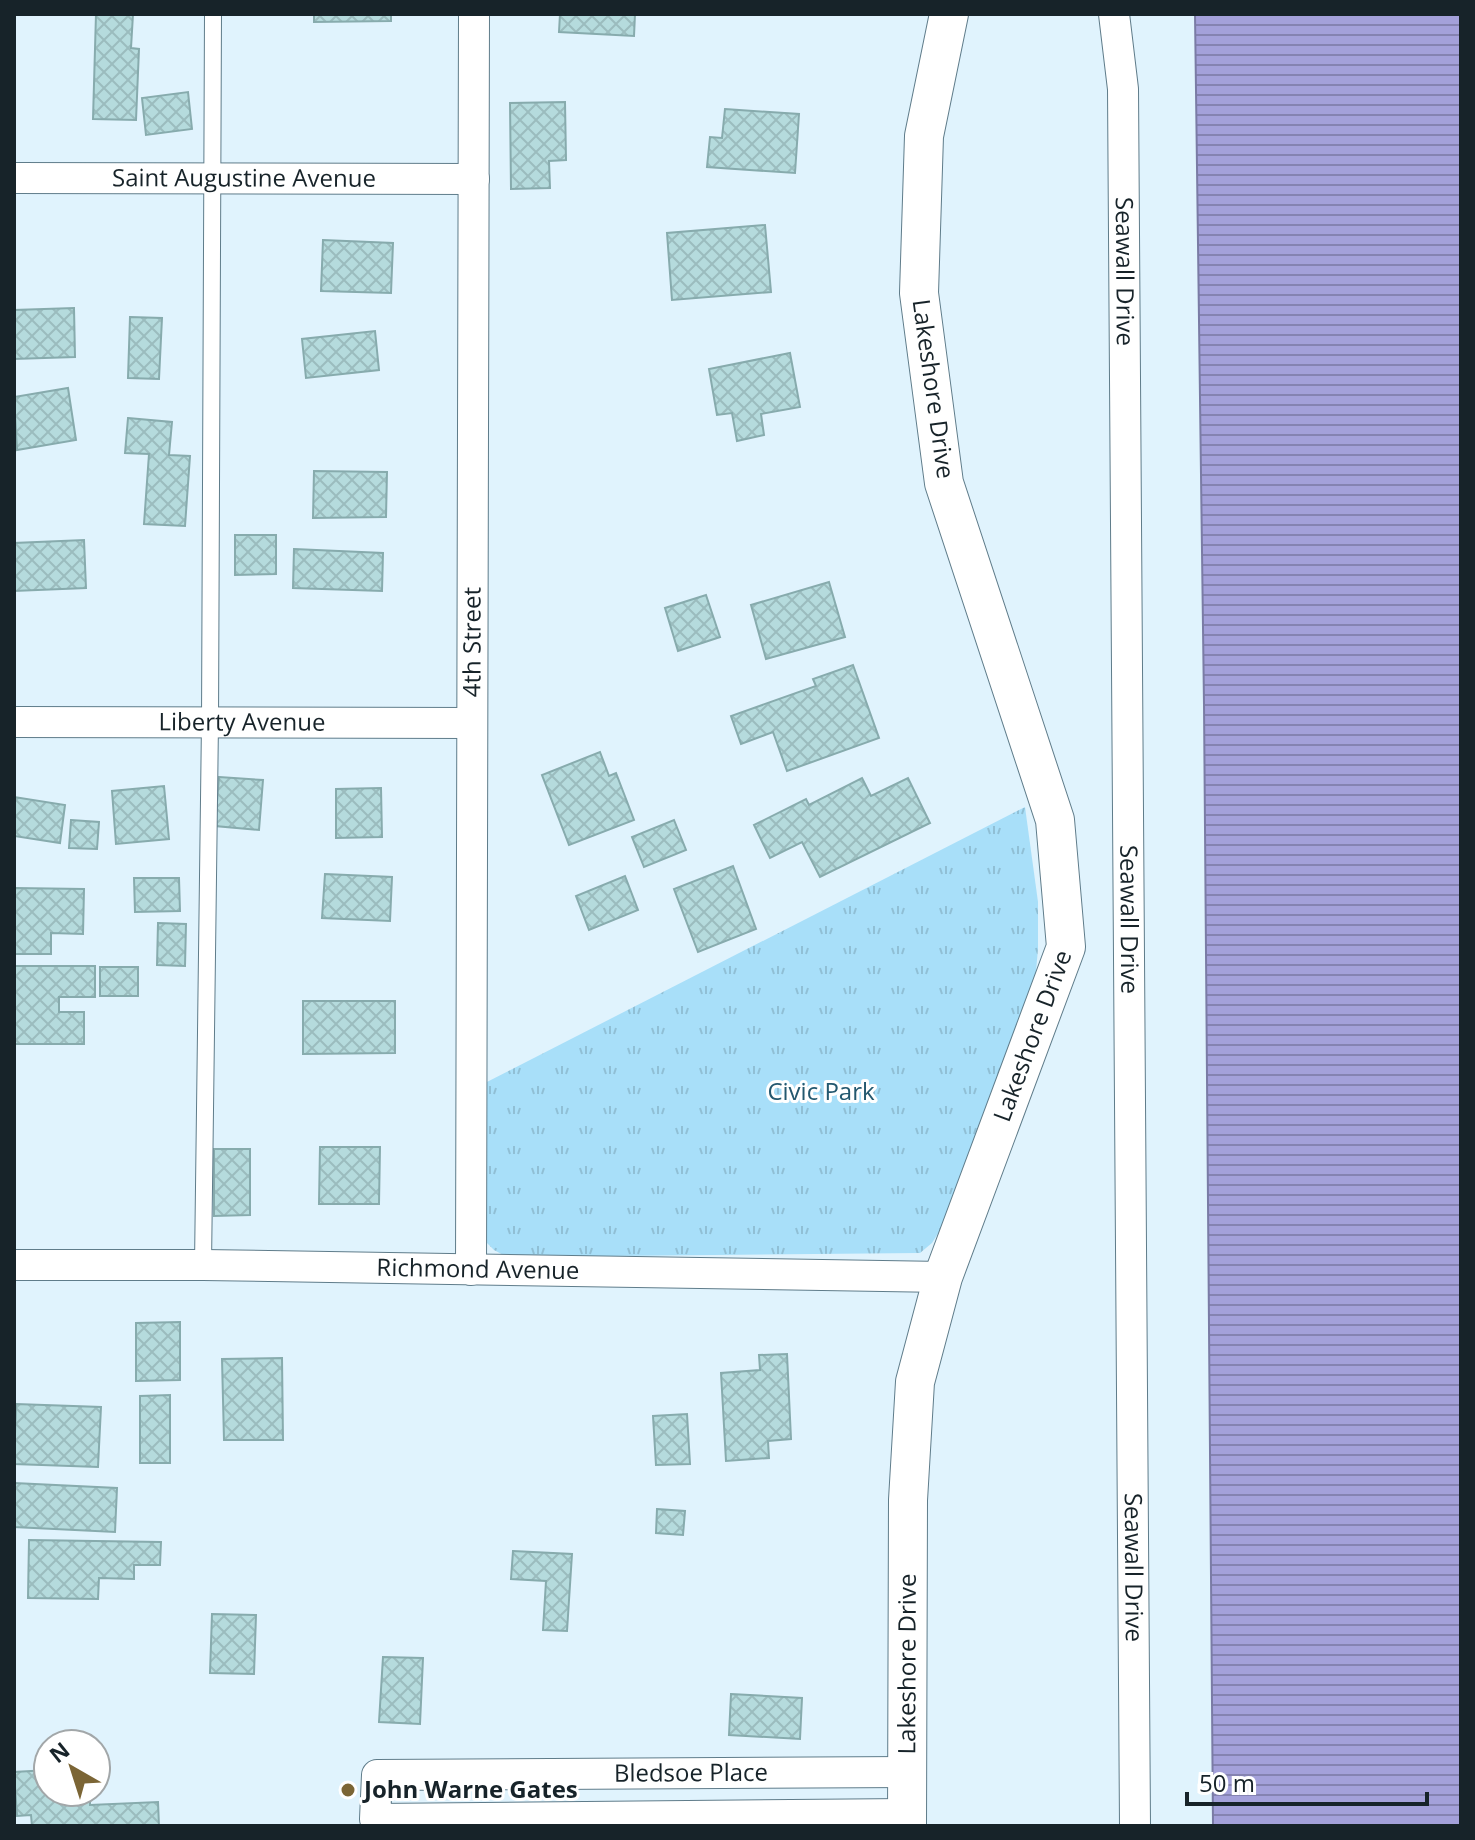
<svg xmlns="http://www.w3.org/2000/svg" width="1475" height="1840" font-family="'Open Sans',sans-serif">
	<defs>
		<pattern id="park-tufts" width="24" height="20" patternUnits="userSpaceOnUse" patternTransform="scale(2)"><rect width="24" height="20" fill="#a8dff9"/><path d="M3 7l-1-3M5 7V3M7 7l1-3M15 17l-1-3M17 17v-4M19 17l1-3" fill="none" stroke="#90bfd5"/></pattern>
		<pattern id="water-rules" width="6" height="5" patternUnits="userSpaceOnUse" patternTransform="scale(2)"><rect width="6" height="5" fill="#a4a1da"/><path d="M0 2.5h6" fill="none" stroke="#8583b1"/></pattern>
		<pattern id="building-cross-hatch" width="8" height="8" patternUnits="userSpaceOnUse" patternTransform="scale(2)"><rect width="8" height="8" fill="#b5dbdd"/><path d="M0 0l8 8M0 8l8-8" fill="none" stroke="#9bbcbe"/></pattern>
	</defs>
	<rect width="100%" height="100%" fill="#e0f3fd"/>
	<path fill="url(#park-tufts)" d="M1025 807 1038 902V949L1033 1005 939 1232 932 1243 920 1253 507 1257 494 1250 484 1240 479 1086Z"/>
	<path fill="url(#water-rules)" stroke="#7a7ba5" stroke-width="2" d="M1195 14H1461V1826H1213L1204 704Z"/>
	<g fill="url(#building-cross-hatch)" stroke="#87abad" stroke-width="2">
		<path d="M96 14H133L131 48 139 49 136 120 93 119Z"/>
		<path d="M314 14H391V21L314 22Z"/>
		<path d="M560 14H635L634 36 559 32Z"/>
		<path d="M188 92 192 129 146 135 142 98Z"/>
		<path d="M565 102 566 160 549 161 550 188 511 189 510 103Z"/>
		<path d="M725 109 799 114 795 173 707 167 710 137 722 138Z"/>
		<path d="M765 225 771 292 672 300 667 233Z"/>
		<path d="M323 240 393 243 391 293 321 291Z"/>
		<path d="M74 308 75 357 14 359V310Z"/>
		<path d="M130 317 162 318 159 379 128 378Z"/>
		<path d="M375 331 379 370 306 378 302 339Z"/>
		<path d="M790 353 800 407 761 414 764 435 737 441 732 413 717 415 709 369Z"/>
		<path d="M68 388 76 440 17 450 14 397Z"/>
		<path d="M128 418 172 422 169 455 190 456 185 526 144 524 149 454 125 453Z"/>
		<path d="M314 471 387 472 386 517 313 518Z"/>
		<path d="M235 535H276V574L235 575Z"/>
		<path d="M84 540 86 588 14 591V543Z"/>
		<path d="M294 549 383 553 382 591 293 588Z"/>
		<path d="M829 582 845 637 766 659 751 605Z"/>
		<path d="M706 595 720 637 678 651 665 608Z"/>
		<path d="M853 665 879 738 787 771 773 732 741 744 731 716 816 686 813 679Z"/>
		<path d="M600 752 609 776 616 773 634 820 569 845 542 775Z"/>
		<path d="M219 777 263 780 259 830 215 826Z"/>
		<path d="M862 778 871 796 908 778 930 823 820 877 802 842 770 858 754 825 806 799 809 805Z"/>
		<path d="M164 786 169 839 116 844 112 791Z"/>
		<path d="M381 788 382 837 336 838V789Z"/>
		<path d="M14 797 65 805 60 843 14 836Z"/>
		<path d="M71 820 99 822 97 849 69 848Z"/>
		<path d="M674 820 686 850 644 867 632 837Z"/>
		<path d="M733 866 756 929 698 952 674 889Z"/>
		<path d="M325 874 392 877 390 921 322 918Z"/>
		<path d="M625 876 638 910 589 930 576 896Z"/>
		<path d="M134 878H179L180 911 135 912Z"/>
		<path d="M15 888 84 889 83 934 51 933V954H14Z"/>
		<path d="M158 923 186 924 185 966 157 965Z"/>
		<path d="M14 966H95V997H59V1012H84V1044H14Z"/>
		<rect x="100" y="967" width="38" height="29"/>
		<path d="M303 1001H395V1053L303 1054Z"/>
		<path d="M320 1147H380L379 1204H319Z"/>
		<path d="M214 1149H250V1215L214 1216Z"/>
		<path d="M180 1322V1380L136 1381V1323Z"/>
		<path d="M787 1354 791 1439 768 1441 769 1458 726 1461 721 1373 760 1370 759 1355Z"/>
		<path d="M282 1358 283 1440H224L222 1359Z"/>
		<path d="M170 1395V1463H140V1396Z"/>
		<path d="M16 1404 101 1407 98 1467 14 1464Z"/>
		<path d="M687 1414 690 1464 656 1465 653 1416Z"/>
		<path d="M14 1483 117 1488 115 1532 14 1527Z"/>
		<path d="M657 1509 685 1511 683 1535 656 1533Z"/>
		<path d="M29 1540 161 1542 160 1565H134V1579L99 1578 98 1599 28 1598Z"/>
		<path d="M513 1551 572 1554 567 1631 543 1630 546 1581 511 1579Z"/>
		<path d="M212 1614 256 1615 254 1674 210 1673Z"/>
		<path d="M383 1657 423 1658 420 1724 379 1722Z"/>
		<path d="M731 1694 802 1698 800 1739 729 1735Z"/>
		<path d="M48 1770V1792H90V1805L158 1802 159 1826H32L31 1815 17 1816 14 1772Z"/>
	</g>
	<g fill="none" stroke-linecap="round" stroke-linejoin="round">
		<defs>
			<path id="service" d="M203 1265 210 722 213 14"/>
			<g id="minor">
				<path id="s1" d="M1114 14 1123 89 1135 1826"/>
				<path id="s2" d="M14 178 474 179"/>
				<path id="s3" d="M14 722 472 723"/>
				<path id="s4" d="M14 1265H203L943 1277"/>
				<path id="s5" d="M471 1270 474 14"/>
				<path id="s6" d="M907 1814 375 1819 377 1775 908 1772"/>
			</g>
			<g id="tertiary">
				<path id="s7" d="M907 1826 908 1500 915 1382 943 1277 1066 947 1055 820 944 483 919 293 924 136 949 14"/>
			</g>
		</defs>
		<use href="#service" stroke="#5f7c8a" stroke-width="18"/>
		<use href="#minor" stroke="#5f7c8a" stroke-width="32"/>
		<use href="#tertiary" stroke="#5f7c8a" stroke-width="40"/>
		<use href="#service" stroke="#fff" stroke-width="16"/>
		<use href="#minor" stroke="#fff" stroke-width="30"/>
		<use href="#tertiary" stroke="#fff" stroke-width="38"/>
	</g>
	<circle fill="#7b6535" stroke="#fff" stroke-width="3" cx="348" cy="1790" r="8"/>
	<g text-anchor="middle" stroke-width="6" stroke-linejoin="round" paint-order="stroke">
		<g font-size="24" fill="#172329" stroke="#fff">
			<text dy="8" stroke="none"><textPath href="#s2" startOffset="230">Saint Augustine Avenue</textPath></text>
			<text dy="8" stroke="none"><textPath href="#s1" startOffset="258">Seawall Drive</textPath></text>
			<text transform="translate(933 389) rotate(82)" y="8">Lakeshore Drive</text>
			<text dy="8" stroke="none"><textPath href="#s5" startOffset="628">4th Street</textPath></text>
			<text dy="8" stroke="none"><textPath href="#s3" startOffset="228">Liberty Avenue</textPath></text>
			<text dy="8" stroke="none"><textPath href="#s1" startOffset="906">Seawall Drive</textPath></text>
			<text dy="8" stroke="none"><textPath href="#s7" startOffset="810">Lakeshore Drive</textPath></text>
			<text dy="8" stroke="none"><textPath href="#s4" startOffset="464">Richmond Avenue</textPath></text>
			<text dy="8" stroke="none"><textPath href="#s1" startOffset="1554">Seawall Drive</textPath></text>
			<text dy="8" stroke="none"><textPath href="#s7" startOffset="162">Lakeshore Drive</textPath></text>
			<text dy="8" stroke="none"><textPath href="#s6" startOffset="890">Bledsoe Place</textPath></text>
		</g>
		<g font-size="24" fill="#23586f" stroke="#fff">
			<text x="821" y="1100">Civic Park</text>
		</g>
		<g font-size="24" font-weight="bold" fill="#172329" stroke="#fff" text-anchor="start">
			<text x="364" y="1798">John Warne Gates</text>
		</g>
	</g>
	<rect width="1475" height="1840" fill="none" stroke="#172329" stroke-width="32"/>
	<g transform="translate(72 1768) rotate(321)"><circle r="38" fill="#ffffff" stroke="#a2a7a9" stroke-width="2"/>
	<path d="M0-6L14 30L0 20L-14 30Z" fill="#7b6535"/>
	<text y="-12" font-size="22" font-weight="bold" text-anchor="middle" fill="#172329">N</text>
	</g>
	<path d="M1187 1792v12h240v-12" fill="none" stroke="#172329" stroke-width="4"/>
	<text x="1199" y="1792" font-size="24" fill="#172329" stroke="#ffffff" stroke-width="6" paint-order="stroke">50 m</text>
</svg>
